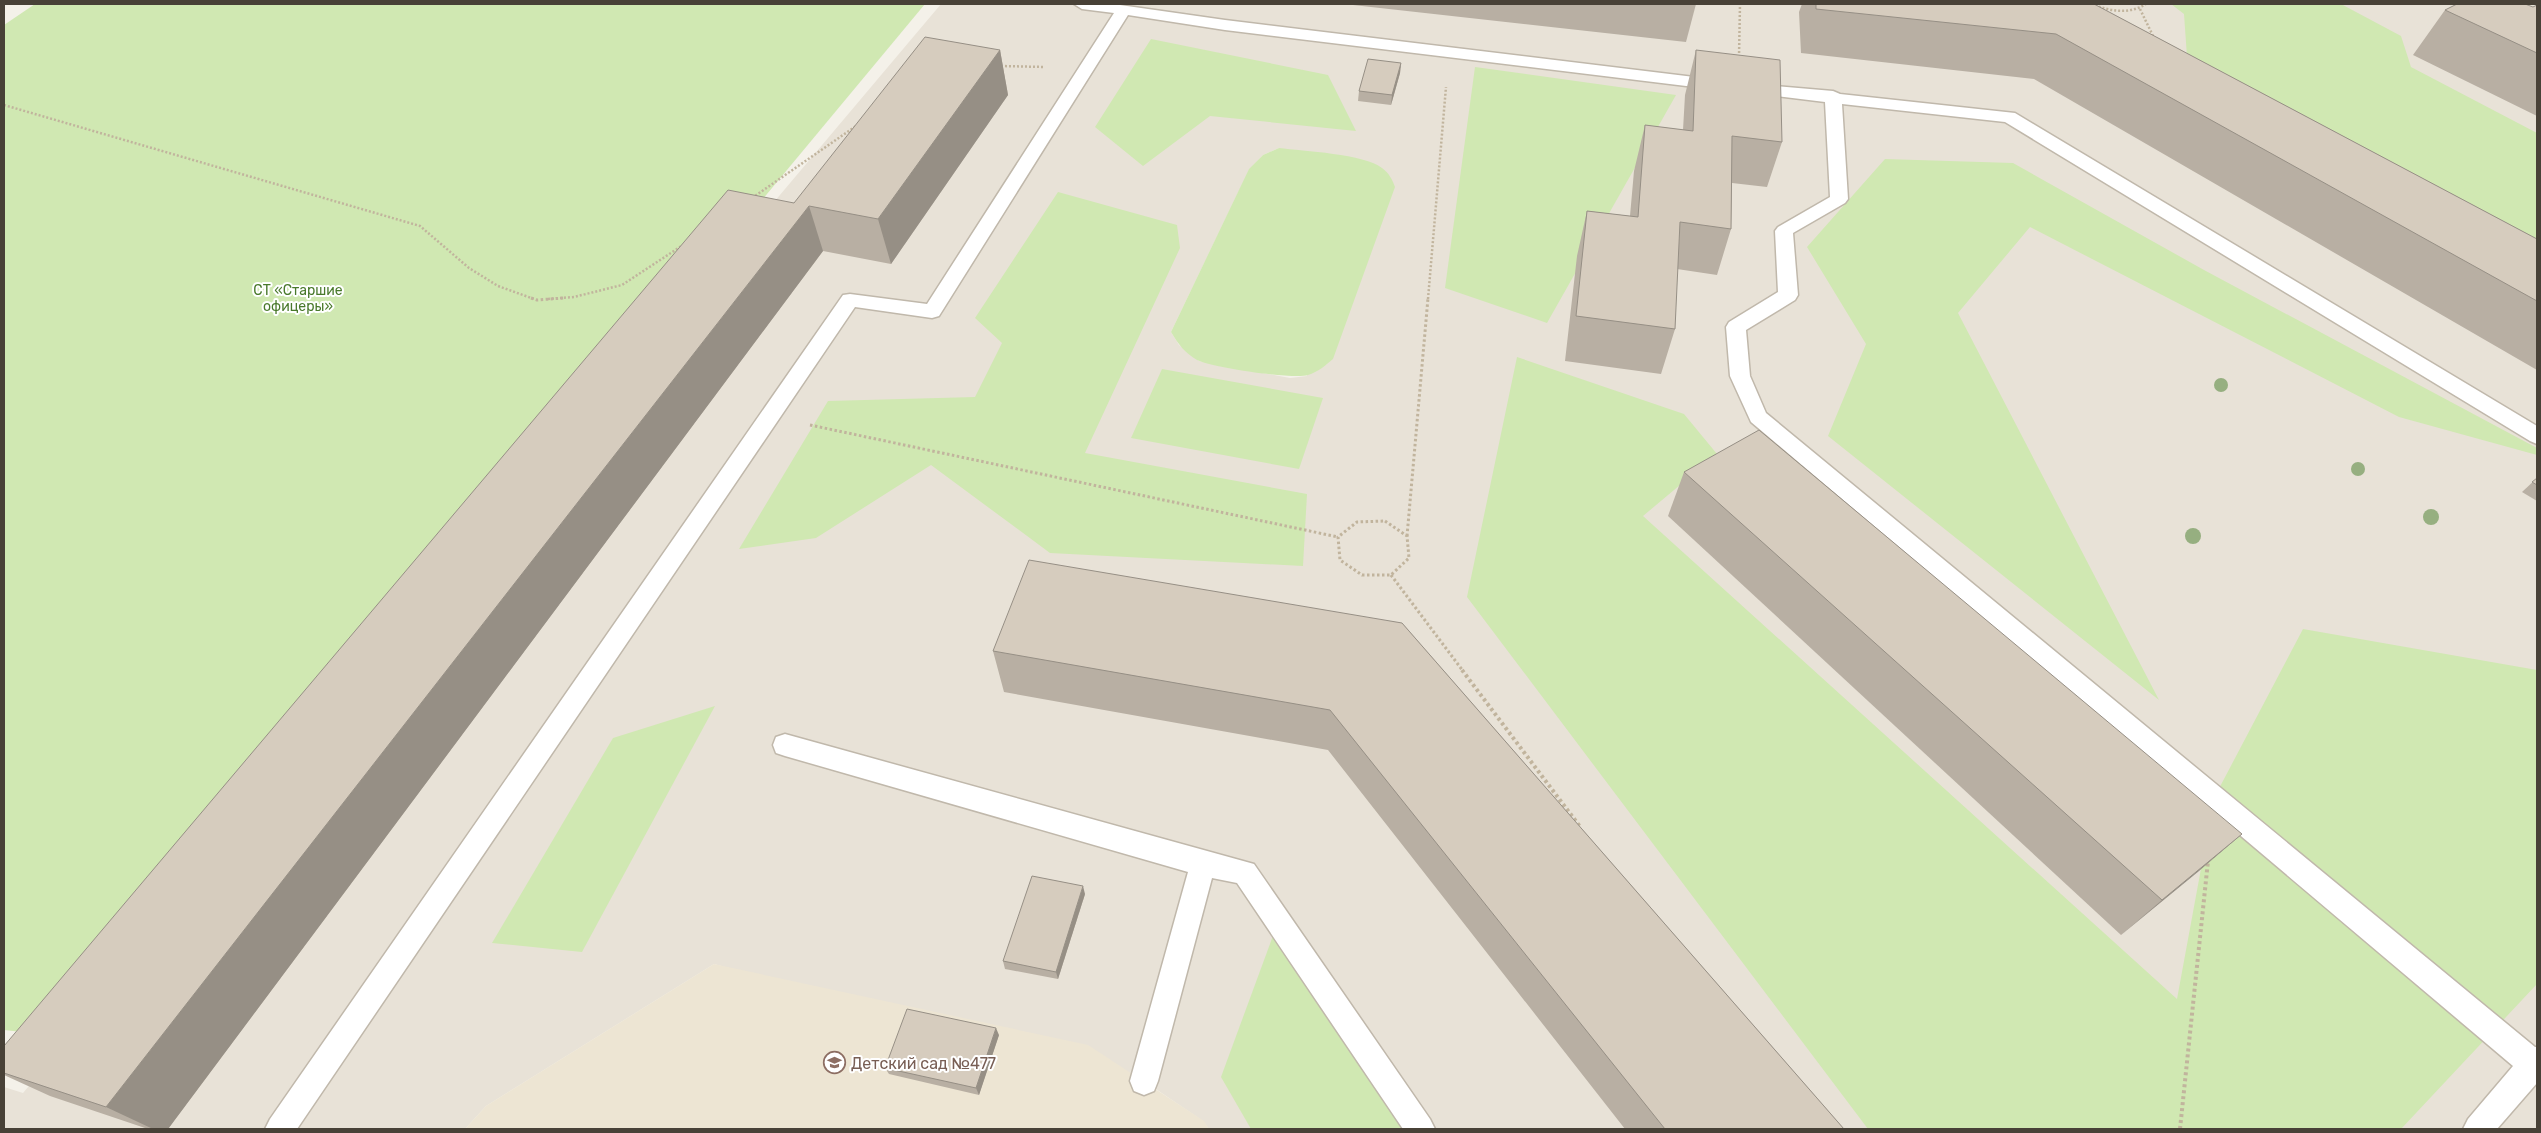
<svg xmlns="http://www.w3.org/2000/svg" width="2541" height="1133" font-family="Rubik,sans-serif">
	<rect width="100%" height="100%" fill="#f4f1e9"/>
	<path fill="#e8e2d7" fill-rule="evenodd" d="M941 4H2537V1129H1209L1203 1121 1144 1081 714 964 486 1106 465 1129H4V1087L23 1093ZM1279 148 1307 376 1290 378 1199 361 1179 345 1171 332 1249 170 1263 155Z"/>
	<path fill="#ede5d3" d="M714 964 1088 1045 1204 1121 1209 1129H465L486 1106Z"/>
	<g fill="#d0e8b2">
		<path d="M35 4H925L66 1037 4 1030V25Z"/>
		<path d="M2171 4H2341L2401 36 2411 67 2537 133V266L2188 71 2184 14Z"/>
		<path d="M1151 39 1328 75 1356 131 1210 116 1143 166 1095 127Z"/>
		<path d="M1475 67 1676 95 1547 323 1445 288Z"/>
		<path d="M1279 148C1303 151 1365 154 1382 168 1389 173 1392 179 1395 187L1333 359C1326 365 1318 372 1308 375 1294 380 1210 367 1197 360 1185 353 1178 344 1171 332L1249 169 1263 155Z"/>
		<path d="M1885 159 2013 163 2204 270 2537 448V455L2399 417 2030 227 1958 313 2159 700 1828 436 1866 344 1807 247Z"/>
		<path d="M1058 192 1177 225 1180 248 1085 453 1307 494 1303 566 1050 553 931 465 816 538 739 549 828 401 975 397 1002 343 975 318Z"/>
		<path d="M1517 357 1684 414 1717 454 1643 516 2177 999 2214 798 2303 629 2537 670V984L2401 1129H1868L1467 597Z"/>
		<path d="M1162 369 1323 398 1299 469 1131 438Z"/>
		<path d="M715 706 582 952 492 943 613 738Z"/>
		<path d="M1274 933 1407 1129H1251L1221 1077Z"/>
	</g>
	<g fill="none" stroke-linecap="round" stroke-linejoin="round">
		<defs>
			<g id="service">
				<path d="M1074 4H1113L1225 20 1719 80 1727 85 1719 90 1225 30 1128 15 939 316 932 318 855 307 297 1129H265L270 1119 843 295 850 294 927 304 1114 13 1082 9Z"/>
				<path d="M1751 84 1833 91 1840 94 2015 113 2537 426V444L2530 441 2005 122 1842 104 1848 199 1845 203 1793 233 1798 295 1795 300 1746 330 1750 376 1766 413 2535 1047H2537V1083L2497 1129H2463L2468 1119 2513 1066 1751 422 1730 376 1726 327 1729 322 1778 292 1775 231 1778 227 1830 197 1825 102 1745 92 1743 89Z"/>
				<path d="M785 734 1254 864 1430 1119 1435 1129H1403L1237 883 1212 878 1158 1081 1154 1091 1144 1095 1134 1091 1130 1081 1188 872 785 756 776 753 773 745 776 737Z"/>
			</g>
		</defs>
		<use href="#service" stroke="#c0b8ab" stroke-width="3"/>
		<g stroke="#c1b49d" stroke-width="2.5" stroke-dasharray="2 2" stroke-linecap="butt">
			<path d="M2091 4C2110 11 2128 15 2146 4"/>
			<path d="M2140 9 2154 38"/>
			<path d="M1739 57 1740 4"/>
			<path d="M1001 66 1045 67"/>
			<path d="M4 105 420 226 469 268 498 286 534 299"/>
			<path d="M752 198 856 126"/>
			<path d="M548 299 574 297 622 285 683 245"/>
			<path d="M1428 299 1446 87"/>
		</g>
		<g stroke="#c1b49d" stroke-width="3" stroke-dasharray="2.5 2.5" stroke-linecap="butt">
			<path d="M531 298 537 300 564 298"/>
			<path d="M810 425 1338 537"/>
			<path d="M1385 521 1407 536 1409 558 1391 575H1362L1340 560 1338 537 1357 522Z"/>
			<path d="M1407 536 1428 298"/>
			<path d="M1391 575 1463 671"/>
		</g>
		<g stroke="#c1b49d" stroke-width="4" stroke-dasharray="3 3" stroke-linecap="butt">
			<path d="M1462 670 1581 828"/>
			<path d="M2180 1129 2208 861"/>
		</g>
		<use href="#service" fill="#fff" fill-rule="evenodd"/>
	</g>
	<g fill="#96af80">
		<circle cx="2221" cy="385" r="7"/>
		<circle cx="2358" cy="469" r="7"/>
		<circle cx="2431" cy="517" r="8"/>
		<circle cx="2193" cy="536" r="8"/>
	</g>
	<g fill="#b8afa3">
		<path d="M1344 4H1696L1686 42Z"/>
		<path d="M1802 4H2094L2537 239V370L2034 79 1801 53 1799 12Z"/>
		<path d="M2537 5V116L2413 55 2445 10 2533 7Z"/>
		<path d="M1000 50 1008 95 891 264 823 251 168 1129H148L50 1096 4 1075V1046L794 203Z"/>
		<path d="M1696 50 1782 142 1767 187 1732 183 1731 229 1717 275 1677 269 1675 329 1661 374 1565 361 1577 256 1587 211 1630 216 1634 171 1645 125 1683 130 1685 95Z"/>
		<path d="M1401 63 1400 73 1391 105 1358 101 1359 91Z"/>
		<path d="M1684 472 2242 834 2121 935 1668 516Z"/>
		<path d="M2537 478V501L2522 492Z"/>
		<path d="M1402 623 1844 1129H1625L1328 750 1004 692 993 651Z"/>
		<path d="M1085 894 1058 979 1005 969 1003 961Z"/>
		<path d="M999 1035 979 1095 889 1074 885 1068Z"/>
	</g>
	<g fill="#968f85">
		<path d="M1000 50 1008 95 891 264 878 219Z"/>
		<path d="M1401 63 1400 73 1391 105 1392 95Z"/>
		<path d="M809 206 823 251 168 1129H153L106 1107Z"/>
		<path d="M2242 834 2199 871 2121 935 2162 900Z"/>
		<path d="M1083 886 1085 894 1058 979 1056 972Z"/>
		<path d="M996 1028 999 1035 979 1095 976 1088Z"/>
	</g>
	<g fill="#d6ccbe" stroke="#968f85">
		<path d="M1816 4H2094L2537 239V301L2056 34 1816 9Z"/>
		<path d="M2457 4H2525L2533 7 2537 5V53L2445 10Z"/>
		<path d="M925 37 1000 50 878 219 809 206 106 1107 4 1073V1046L728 190 794 203Z"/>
		<path d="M1696 50 1780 60 1782 142 1732 136 1731 229 1680 222 1675 329 1576 316 1587 211 1638 217 1645 125 1693 131Z"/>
		<path d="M1368 59 1401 63 1392 95 1359 91Z"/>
		<path d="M1759 430 2242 834 2162 900 1684 472Z"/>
		<path d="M2537 478V485L2532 482Z"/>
		<path d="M1029 560 1402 623 1844 1129H1665L1330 710 993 651Z"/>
		<path d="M1032 876 1083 886 1056 972 1003 961Z"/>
		<path d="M907 1009 996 1028 976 1088 885 1068Z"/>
	</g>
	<defs>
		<symbol id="school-ring" viewBox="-11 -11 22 22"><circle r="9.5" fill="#fff" stroke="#8d6e63" stroke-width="1.5"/><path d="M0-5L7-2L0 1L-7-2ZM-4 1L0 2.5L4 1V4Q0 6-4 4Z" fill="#8d6e63"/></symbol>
	</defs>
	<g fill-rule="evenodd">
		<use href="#school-ring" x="822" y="1050" width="25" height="25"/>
	</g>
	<g text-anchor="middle" stroke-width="4" stroke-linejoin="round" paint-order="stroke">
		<g font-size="14" fill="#49792b" stroke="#fff">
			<text x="298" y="295">СТ «Старшие<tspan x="298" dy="16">офицеры»</tspan></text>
		</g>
		<g font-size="16" fill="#785e54" stroke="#fff" text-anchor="start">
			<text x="851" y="1069">Детский сад №477</text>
		</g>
	</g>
	<rect width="2541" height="1133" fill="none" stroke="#484137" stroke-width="10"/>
</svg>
